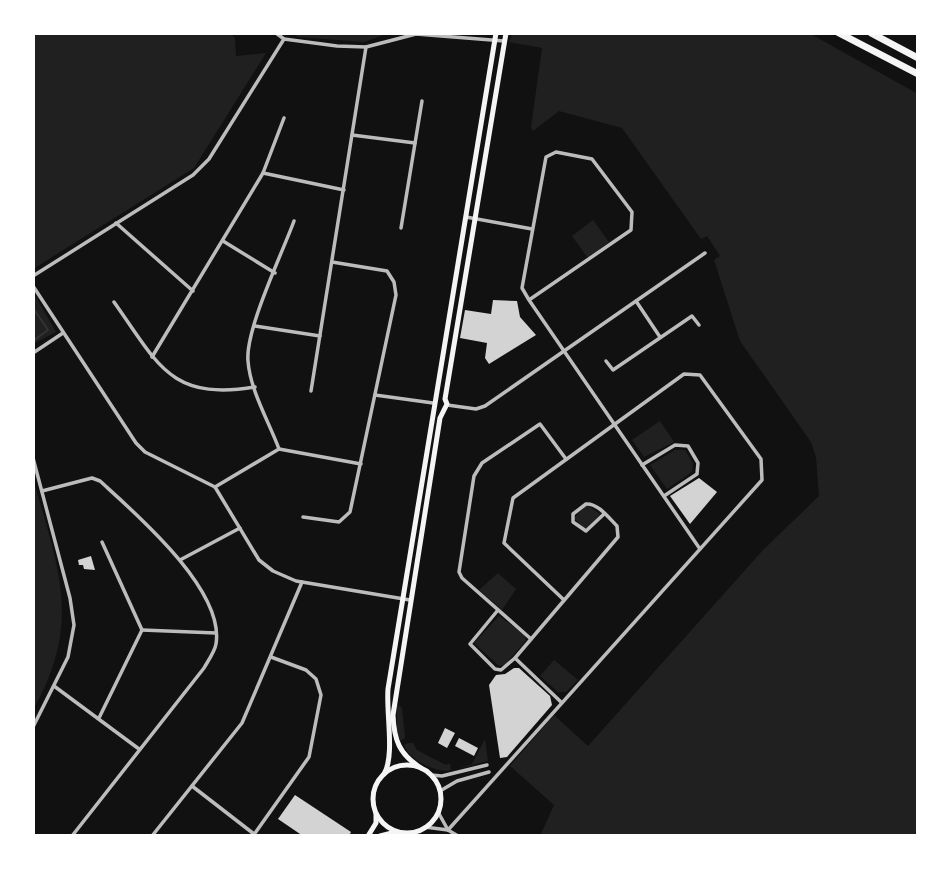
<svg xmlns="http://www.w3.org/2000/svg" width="951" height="869" font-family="'Archivo Narrow',sans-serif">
	<rect width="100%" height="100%" fill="#111"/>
	<g fill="#202020">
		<path d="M33 33H230L235 38 236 56 266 53 194 168 33 269Z"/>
		<path d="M292 33H389L364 42 298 37Z"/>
		<path d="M513 33H809L918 94V836H540L554 805 510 766 554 715 588 746 763 550 819 496 816 457 811 442 740 341 714 260 720 256 707 236 701 239 622 128 559 111 533 131 531 127 542 48 509 42Z"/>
		<path d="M593 220 609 242 588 258 572 236Z"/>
		<path d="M33 292 56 332 33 344Z"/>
		<path d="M660 421 674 442 644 457 632 440Z"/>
		<path d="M675 450H685L693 463 692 472 667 489 650 465Z"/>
		<path d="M33 478C58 569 83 621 33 710Z"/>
		<path d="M587 505 600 514 588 529H584L574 518Z"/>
		<path d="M498 573 516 589 502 610 479 590Z"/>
		<path d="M499 616 524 634 526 640 505 665 499 666 474 643Z"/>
		<path d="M554 660 578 680 566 692H558L540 676Z"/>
		<path d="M397 704 402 708 405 738 400 741 397 730Z"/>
		<path d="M485 739 488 761 457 769 472 764Z"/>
		<path d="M409 743H413L417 750 446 765 450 763 451 770C437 774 408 759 404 745Z"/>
	</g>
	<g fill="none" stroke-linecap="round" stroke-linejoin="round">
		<path stroke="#333" stroke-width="2" d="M33 308 48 330 33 341"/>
	</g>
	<g fill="#d3d3d3">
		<path d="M493 300 517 301 520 317 536 335 489 364 485 358 487 343 460 338 465 310 491 314Z"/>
		<path d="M699 478 717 492 690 524 670 496Z"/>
		<path d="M91 556 95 570 84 569 83 565H79L78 560Z"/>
		<path d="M514 668H519L550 696 552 705 507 757 500 758 489 685 496 675 505 674Z"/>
		<path d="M445 728 455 733 447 748 438 743Z"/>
		<path d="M459 738 478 748 474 756 455 746Z"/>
		<path d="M295 795 351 832 349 836H303L278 819Z"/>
	</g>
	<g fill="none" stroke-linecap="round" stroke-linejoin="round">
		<g stroke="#bcbcbc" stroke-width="3.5">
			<path d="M276 33 284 39 337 46 366 47 416 34 504 41"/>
			<path d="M352 135 415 143"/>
			<path d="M263 173 344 190"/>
			<path d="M466 217 532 229"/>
			<path d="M116 223 193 291"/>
			<path d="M401 228 422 101"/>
			<path d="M223 241 275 273"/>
			<path d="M33 276 193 175 209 159 284 39"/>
			<path d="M33 286 136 443 145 452 215 487 259 560 273 571 296 581 410 600"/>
			<path d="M529 300 631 230 632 212 592 159 556 152 546 157 522 288 529 300 700 549"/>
			<path d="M636 301 660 337"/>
			<path d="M114 302C158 364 170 401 255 387"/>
			<path d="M255 326 320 336"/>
			<path d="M33 353 63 333"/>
			<path d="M152 357 263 173 284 118"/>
			<path d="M606 361 613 370 692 316 699 325"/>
			<path d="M311 391 366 47"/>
			<path d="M375 395 433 403"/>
			<path d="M447 405 476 409 485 406 705 253"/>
			<path d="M279 449C269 422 250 390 248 361 245 330 282 254 294 221"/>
			<path d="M33 458 70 598 74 625 68 657 33 727"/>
			<path d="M642 465 675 445 688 446 698 463 697 474 664 496"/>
			<path d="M215 487 279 449 361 464"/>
			<path d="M42 491 92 478 100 481C136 514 225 590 216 644 215 651 208 661 204 668L72 836"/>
			<path d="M303 517 339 522 350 512 396 295 394 282 387 271 332 262"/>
			<path d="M180 560 240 528"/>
			<path d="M498 610 470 644 495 669 501 670 515 658 618 537 617 526C609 518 598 503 586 504L573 514V522L586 531 604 514"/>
			<path d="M142 630 216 633"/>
			<path d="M531 639 462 578 459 572 474 476 482 463 540 424 566 459"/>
			<path d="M515 658 561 702"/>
			<path d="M54 686 139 749"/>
			<path d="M99 718 142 630 102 542"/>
			<path d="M431 775 442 776 487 765"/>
			<path d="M192 786 254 834"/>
			<path d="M440 791 457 781 489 772"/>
			<path d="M438 812 448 830"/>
			<path d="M425 827 448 830 458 836"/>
			<path d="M448 830 762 480 761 459 700 375 684 374 513 498 504 543 564 600"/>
			<path d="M152 836 242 723 302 582"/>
			<path d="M253 836 309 757 321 695 316 679 306 670 271 657"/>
		</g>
		<g stroke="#f5f5f5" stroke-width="5">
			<circle cx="407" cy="799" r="34"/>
			<path d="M421 768C399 754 394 740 393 715L440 418 447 404 445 399 506 33"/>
			<path d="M384 774C395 756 386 713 388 689L496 33"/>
			<path d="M368 836 376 823V814"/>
			<path d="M380 836 396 832"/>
		</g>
		<g stroke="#f5f5f5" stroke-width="7">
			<path d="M839 33 918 74"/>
			<path d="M871 33 918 58"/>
		</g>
	</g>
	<rect width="951" height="869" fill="none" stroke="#ffffff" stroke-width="70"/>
</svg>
